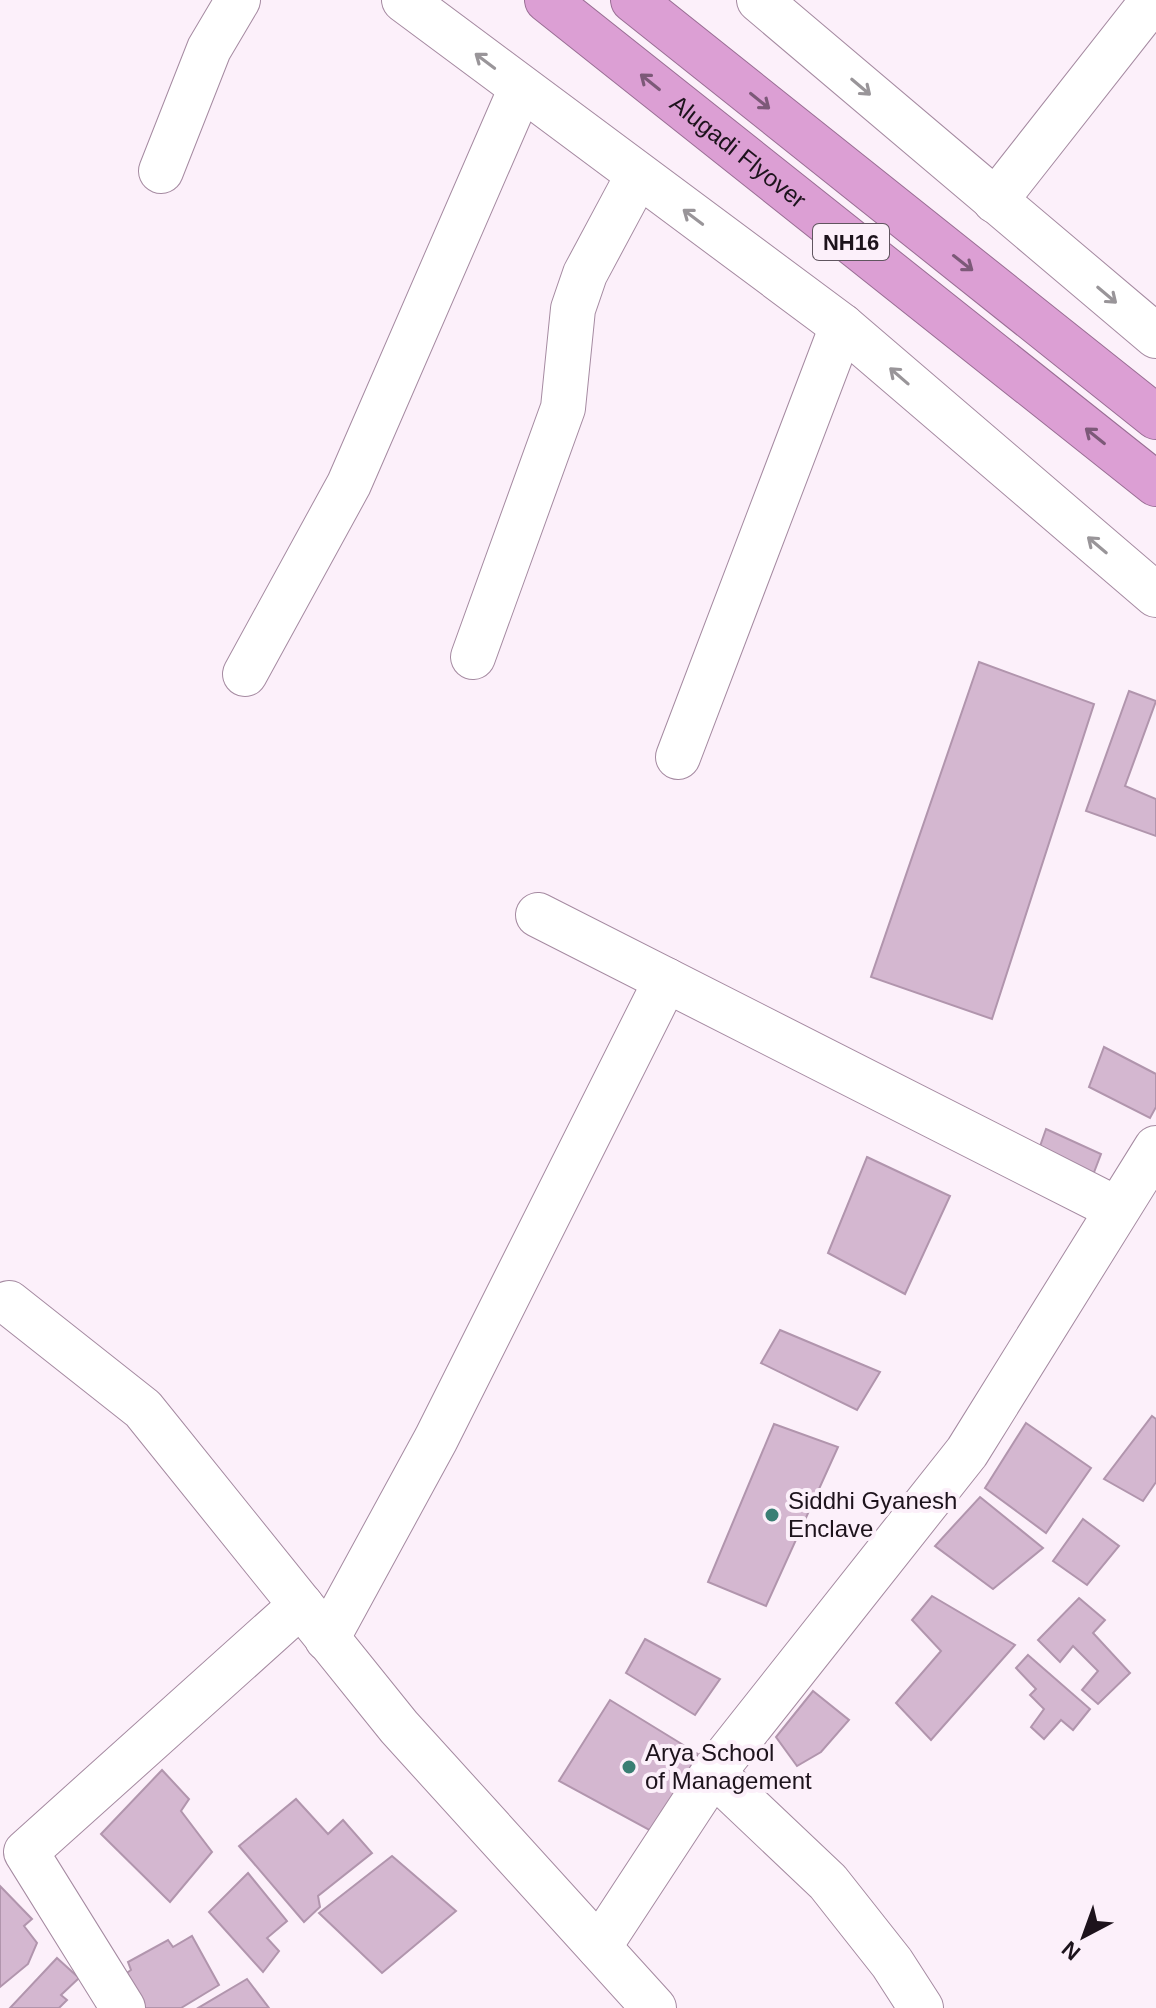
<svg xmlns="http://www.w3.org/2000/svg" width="1156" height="2008" font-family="Helvetica,sans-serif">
	<rect width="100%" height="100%" fill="#fcf0fa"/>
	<g fill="#d4b7d0" stroke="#b195ad" stroke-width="2">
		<path d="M979 662 1094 704 992 1019 871 977Z"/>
		<path d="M1129 691 1156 701 1125 786 1156 799V836L1086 811Z"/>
		<path d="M1104 1047 1156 1074V1107L1150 1118 1089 1087Z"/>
		<path d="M1046 1129 1101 1154 1093 1175 1038 1152Z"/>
		<path d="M867 1157 950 1196 905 1294 828 1253Z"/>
		<path d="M780 1330 880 1372 857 1410 761 1363Z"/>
		<path d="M1152 1416 1156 1419V1482L1143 1501 1104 1479Z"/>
		<path d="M1026 1423 1091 1468 1046 1533 985 1488Z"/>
		<path d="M774 1424 838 1447 766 1606 708 1582Z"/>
		<path d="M980 1497 1043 1548 993 1589 935 1546Z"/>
		<path d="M1083 1519 1119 1546 1087 1585 1053 1561Z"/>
		<path d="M932 1596 1015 1645 931 1740 896 1703 941 1651 912 1620Z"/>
		<path d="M1079 1598 1105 1620 1093 1633 1130 1673 1098 1704 1082 1690 1098 1671 1073 1646 1060 1662 1038 1640Z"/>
		<path d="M645 1639 720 1679 695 1715 626 1673Z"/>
		<path d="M1028 1655 1090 1709 1073 1730 1061 1720 1044 1739 1031 1727 1044 1709 1030 1695 1036 1689 1016 1668Z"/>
		<path d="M813 1691 849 1720 821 1752 797 1766 776 1737Z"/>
		<path d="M610 1700 698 1754 653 1832 559 1781Z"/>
		<path d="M162 1770 189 1799 181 1811 212 1852 170 1902 101 1834Z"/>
		<path d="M296 1799 328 1834 343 1820 372 1853 318 1896 320 1907 304 1922 239 1846Z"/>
		<path d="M392 1856 456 1911 382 1973 319 1913Z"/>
		<path d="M248 1873 287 1921 267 1938 279 1951 263 1972 209 1912Z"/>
		<path d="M0 1886 32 1919 24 1926 37 1943 28 1964 0 1987Z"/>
		<path d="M192 1936 219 1985 181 2008H129L114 1982 131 1970 128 1962 168 1940 173 1947Z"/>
		<path d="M57 1958 79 1978 61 1995 67 2000 59 2008H10Z"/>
		<path d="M247 1979 269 2008H198Z"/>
	</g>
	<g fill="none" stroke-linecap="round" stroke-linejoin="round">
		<defs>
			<g id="minor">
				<path d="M404 0 842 326 1156 595"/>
				<path d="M759 0 1156 336"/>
				<path d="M161 171 209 49 238 0"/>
				<path d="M995 201 1153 0"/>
				<path d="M473 657 563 408 573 309 585 274 638 175"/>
				<path d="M245 674 349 484 521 88"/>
				<path d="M678 757 842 326"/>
				<path d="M538 915 1117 1209"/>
				<path d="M9 1303 143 1409 399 1727 654 2008"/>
				<path d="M327 1639 436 1439 666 980"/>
				<path d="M713 1773 828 1882 892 1963 921 2008"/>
				<path d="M599 1947 713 1773 967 1452 1156 1148"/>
				<path d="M123 2008 26 1852 301 1605"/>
			</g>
			<g id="highway">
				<path id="s1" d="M547 0 1156 484"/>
				<path d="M633 0 1156 417"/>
			</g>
		</defs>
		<use href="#minor" stroke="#a58aa1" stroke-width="46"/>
		<use href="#highway" stroke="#996e94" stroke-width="46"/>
		<use href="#minor" stroke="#fff" stroke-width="44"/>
		<use href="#highway" stroke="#dc9fd4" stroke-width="44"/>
	</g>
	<defs><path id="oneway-shaft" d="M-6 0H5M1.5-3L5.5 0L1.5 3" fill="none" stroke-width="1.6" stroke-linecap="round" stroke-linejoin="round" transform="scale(2)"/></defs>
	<g stroke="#999599">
		<use href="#oneway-shaft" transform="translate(485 61) rotate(-143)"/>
		<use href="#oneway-shaft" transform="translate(861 87) rotate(40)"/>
		<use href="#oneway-shaft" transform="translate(693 217) rotate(-143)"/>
		<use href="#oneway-shaft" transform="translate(1107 295) rotate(40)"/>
		<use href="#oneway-shaft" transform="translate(899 376) rotate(-139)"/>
		<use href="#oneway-shaft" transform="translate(1097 545) rotate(-140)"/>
	</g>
	<g stroke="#7c5978">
		<use href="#oneway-shaft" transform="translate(650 82) rotate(-141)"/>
		<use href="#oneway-shaft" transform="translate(760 101) rotate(39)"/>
		<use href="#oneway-shaft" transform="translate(963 263) rotate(38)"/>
		<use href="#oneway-shaft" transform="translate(1095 436) rotate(-141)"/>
	</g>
	<g fill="#3a7f74" stroke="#fcf0fa" stroke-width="3">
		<circle cx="772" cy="1515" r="8"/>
		<circle cx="629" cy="1767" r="8"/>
	</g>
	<g text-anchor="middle" stroke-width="8" stroke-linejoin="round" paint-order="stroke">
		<rect fill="#fcf0fa" stroke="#60555f" stroke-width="2" x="813" y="224" width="76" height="36" rx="6"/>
		<g font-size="22" font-weight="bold" fill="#1d131c">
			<text x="851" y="250">NH16</text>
		</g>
		<g font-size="24" fill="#1d131c" stroke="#fcf0fa">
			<text dy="8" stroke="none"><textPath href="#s1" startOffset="244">Alugadi Flyover</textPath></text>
		</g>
		<g font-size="24" fill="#1d131c" stroke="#fcf0fa" text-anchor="start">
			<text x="788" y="1509">Siddhi Gyanesh<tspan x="788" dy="28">Enclave</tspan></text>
			<text x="645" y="1761">Arya School<tspan x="645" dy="28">of Management</tspan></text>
		</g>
	</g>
	<g transform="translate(1084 1936) rotate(221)" stroke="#fcf0fa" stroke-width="6" paint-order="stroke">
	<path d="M0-6L14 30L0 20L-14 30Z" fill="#1d131c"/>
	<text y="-12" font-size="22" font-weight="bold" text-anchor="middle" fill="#1d131c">N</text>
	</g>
</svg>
